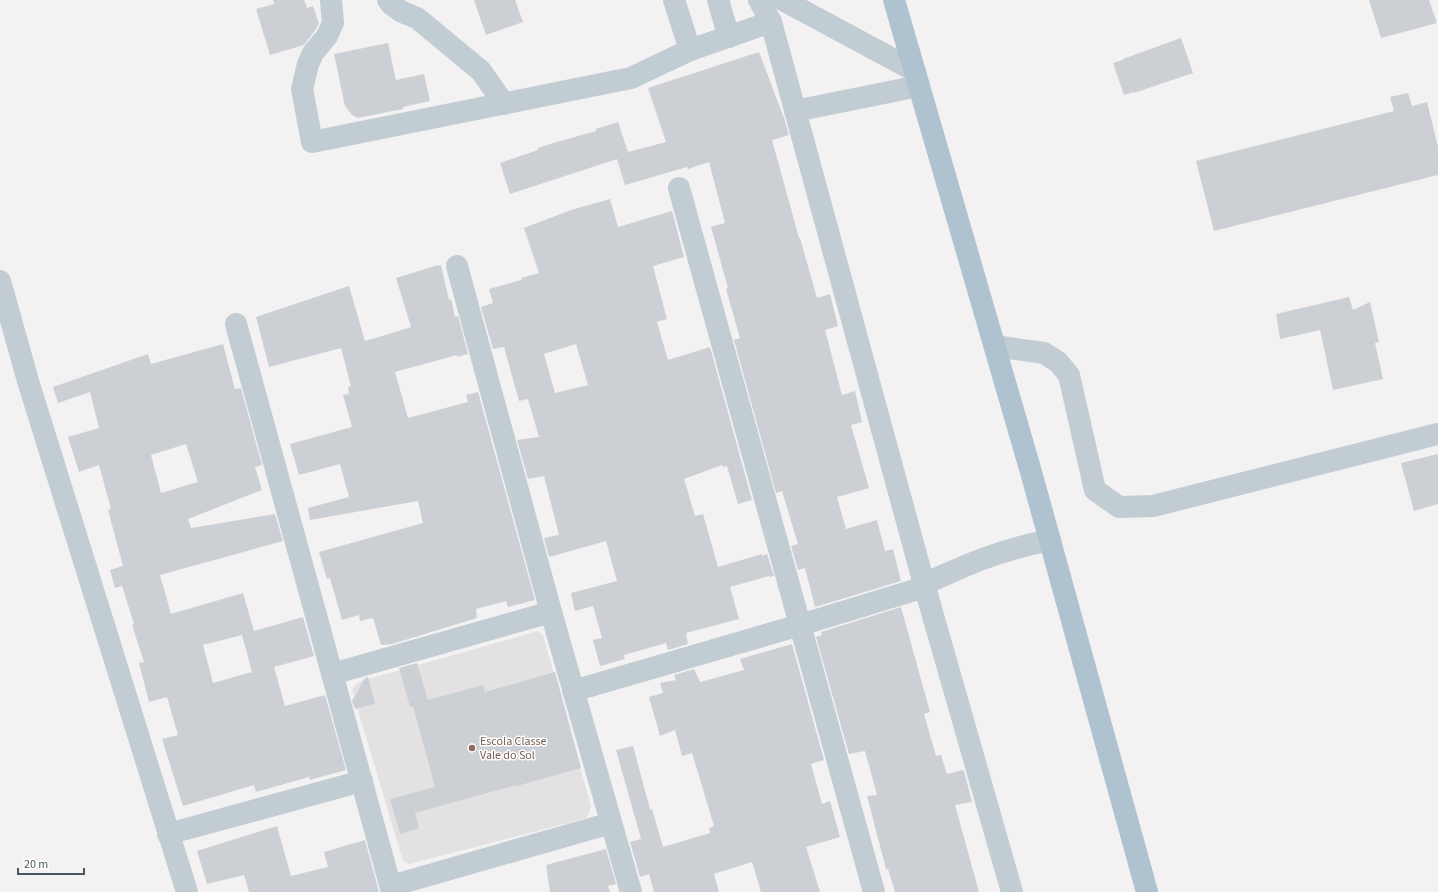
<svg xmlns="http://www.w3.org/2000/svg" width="1438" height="892" font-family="'Source Sans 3',sans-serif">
	<rect width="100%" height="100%" fill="#f3f1f1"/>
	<path fill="#e4e1e3" d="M538 631 543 635 591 806 587 818 409 864 403 861 352 690 358 682Z"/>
	<g fill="#ccd0d5" fill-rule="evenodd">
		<path d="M273 0H304L307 8 313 6 319 24 316 29 304 45 270 55 256 9 274 4Z"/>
		<path d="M474 0H515L523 22 486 35Z"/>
		<path d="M1369 0H1429L1437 23 1381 38Z"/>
		<path d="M1181 38 1193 73 1134 93V92L1124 95 1113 63 1123 60V59Z"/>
		<path d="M388 43 396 80 424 74 430 101 403 107V109L358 118 352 115 345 106 334 54Z"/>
		<path d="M759 52 784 118 789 135 772 140 799 238H800L817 298 830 294 838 326 825 330 842 395 855 391 862 422 851 425 869 488 837 497 846 529 877 520 885 551 893 549 901 581 815 607 805 568 798 570 791 546 798 544 782 491 776 493 734 340 740 338 726 289 728 288 711 227 725 223 709 162 688 169 687 167 625 185 617 159 510 194 500 163 538 150V148L550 144 596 131V129L618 122 628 152 666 142 648 88Z"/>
		<path d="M1408 93 1412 106 1427 102 1438 147V175L1214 231 1196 161 1394 111 1390 97Z"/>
		<path d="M610 199 618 227 672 211 684 257 653 266 667 319 657 322 668 360 710 347 752 500 738 504 727 466 723 467 722 465 684 479 695 516 703 514 718 567 762 554V556L767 554 774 576 769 577V576L730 587 739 619 686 633 688 644 668 650 666 643 624 655 625 659 600 666 593 640 602 638 593 606 575 611 571 593 617 581 606 541 549 557 544 538 559 535 544 476 528 479 517 440 539 437 528 399 519 401 504 347 493 349 481 307 493 303 489 289 522 280 521 278 539 273 524 228 571 210ZM576 344 588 385 555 393 544 354Z"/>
		<path d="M438 265V266L441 265 449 300 451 299 455 317 458 316 468 354 457 357V355L395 372 408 418 468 402 466 395 478 392 535 600 508 607 506 601 476 609 477 618 392 644 381 645 373 618 360 621 359 615 342 620 330 578 327 579 319 552 423 523 418 501 310 520 308 508 349 497 340 464 299 475 290 444 352 427 343 395 349 394 348 387 351 386 341 348 269 367 256 317 349 286 365 341 389 334 411 327 396 278Z"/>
		<path d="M1349 297 1353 310 1370 302 1379 342 1375 343 1383 379 1333 390 1320 330 1280 339 1276 314Z"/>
		<path d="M223 344 235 389 241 388 262 465 255 467 262 490 188 519 191 528 275 514 283 541 160 575 171 614 243 593 254 631 303 617 314 656 274 667 285 706 325 695 346 770 310 780 309 777 256 792 254 785 183 806 162 739 178 735 167 697 149 702 139 663 144 662 132 625 134 624 122 586 115 588 110 570 123 566 108 510 111 509 99 465 79 472 68 437 99 428 90 392 58 403 53 387 148 354 151 364ZM186 444 198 482 161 493 151 455ZM242 635 252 672 213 683 203 645Z"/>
		<path d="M1438 454V504L1414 511 1401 463Z"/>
		<path d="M901 607 930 712 924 714 936 756 941 755 947 774 963 770 964 771 972 802 955 805 979 892H895L888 869H886L867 796 877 795 865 751 849 754 816 637 822 635 821 632Z"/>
		<path d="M792 644 824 760 811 764 822 804 830 801 840 837 806 847 820 892H761L752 862 714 874 719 892H654L649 874 640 877 630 842 641 839 616 750 633 746 650 809H652L663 847 710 833 709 828 714 826 692 753 682 756 675 730 660 736 649 697 663 693 660 683 676 680 674 675 694 669 700 682 744 670 740 659Z"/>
		<path d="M417 663 428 700 483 685 485 692 555 672 581 768 517 786 516 785 415 813 419 828 400 834 390 799 435 787 413 706 410 707 399 668Z"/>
		<path d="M368 677 375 704 355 709 352 701 365 678Z"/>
		<path d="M277 826 291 876 328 867 324 852 365 840 379 892H249L244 875 207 884 197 851Z"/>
		<path d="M606 849 616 884 608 886 610 892H550L546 865Z"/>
	</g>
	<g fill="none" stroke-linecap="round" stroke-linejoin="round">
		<g stroke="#c1ccd3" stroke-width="22">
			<path d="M331 0 333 23 327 36 313 53 308 64 302 89 312 142 631 78 690 50 771 22"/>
			<path d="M388 0 391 4 402 12 417 18 481 71 504 104"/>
			<path d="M674 0 690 50"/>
			<path d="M718 0 729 37"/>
			<path d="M759 0 771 22 924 584 1012 892"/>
			<path d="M783 0 915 71"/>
			<path d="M795 111 919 86"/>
			<path d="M679 188 874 892"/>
			<path d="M457 266 551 612 631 892"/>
			<path d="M0 281 28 381 187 892"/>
			<path d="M236 324 392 892"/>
			<path d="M995 346 1044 353 1058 362 1069 375 1095 490 1119 507 1153 506 1438 434"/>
			<path d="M332 674 551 612"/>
			<path d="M573 691 800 625 915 590C926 583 937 578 949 573 981 558 1015 547 1050 540"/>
			<path d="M168 834 362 781"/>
			<path d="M391 886 611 823"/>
		</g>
		<path stroke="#afc2d0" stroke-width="22" d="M894 0 1031 472 1147 892"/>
	</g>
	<circle fill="#8d6e63" stroke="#fff" stroke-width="1.5" cx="472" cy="748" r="4"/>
	<g text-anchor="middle" stroke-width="3" stroke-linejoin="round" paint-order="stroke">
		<g font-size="12" fill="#785e54" stroke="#fff" text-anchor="start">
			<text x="480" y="745">Escola Classe<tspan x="480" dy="14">Vale do Sol</tspan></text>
		</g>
	</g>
	<path d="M18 868v6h66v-6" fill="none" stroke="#47555f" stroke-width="2"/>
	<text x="24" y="868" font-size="12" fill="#47555f" stroke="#ffffff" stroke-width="3" paint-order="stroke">20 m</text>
</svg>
